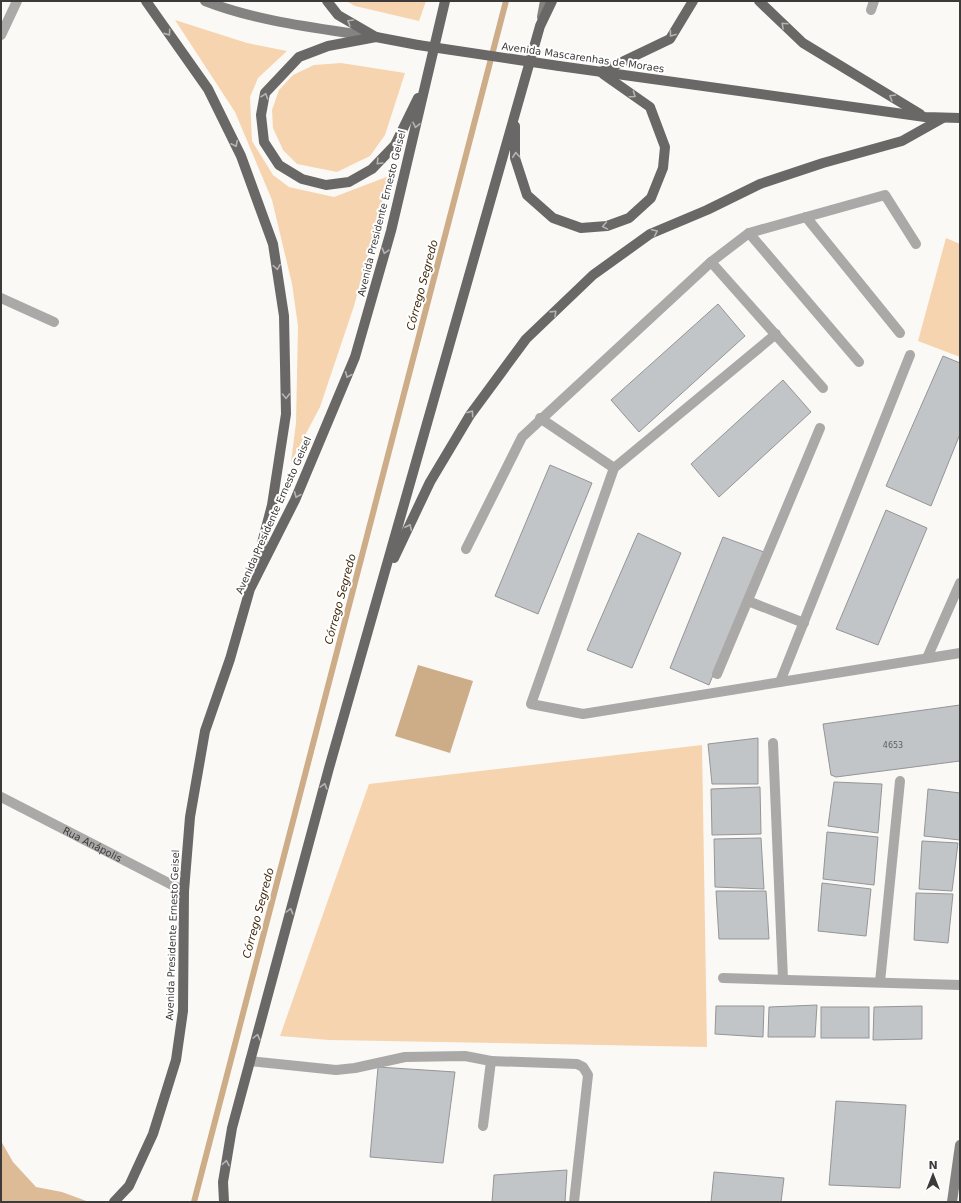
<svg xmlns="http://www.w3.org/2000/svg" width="961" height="1203" font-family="'DejaVu Sans',sans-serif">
	<rect width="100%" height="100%" fill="#fbf9f6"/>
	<g fill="#f6d4b0">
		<path d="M346 1H426L419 21 355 6Z"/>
		<path d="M175 20 247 43 287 51 258 78 250 97 252 141 273 175 289 187 334 197 389 176 354 306 320 407 291 462 296 423 298 326 292 284 272 200 235 112Z"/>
		<path d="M341 63 405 73 385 135 370 156 337 172 297 164 283 150 273 128 272 110 279 90 293 75 314 65Z"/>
		<path d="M946 238 960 244V357L918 341Z"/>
		<path d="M702 745 707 1047 329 1040 280 1036 369 784Z"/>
	</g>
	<path fill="#ddbb97" d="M1 1141 13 1162 36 1187 62 1192 89 1202H1Z"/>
	<path fill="#cdac88" d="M418 665 473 681 450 753 395 736Z"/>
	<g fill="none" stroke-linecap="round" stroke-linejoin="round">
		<path stroke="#cdac88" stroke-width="6" d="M194 1202 506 1"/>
	</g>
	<g fill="#c2c5c7" stroke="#939597">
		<path d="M718 304 745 336 639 432 611 400Z"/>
		<path d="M943 356 960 363V434L931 506 886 486Z"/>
		<path d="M783 380 811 412 719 497 691 464Z"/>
		<path d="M550 465 592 483 538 614 495 596Z"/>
		<path d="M886 510 927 528 878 645 836 629Z"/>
		<path d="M638 533 681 553 632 668 587 650Z"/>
		<path d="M723 537 764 552 709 685 670 668Z"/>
		<path d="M960 705V761L836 777 831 775 823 724Z"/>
		<path d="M758 738V784H712L708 744Z"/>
		<path d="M834 782 882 784 878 833 828 826Z"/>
		<path d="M760 787 761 834 712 835 711 789Z"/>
		<path d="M928 789 960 793V840L924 836Z"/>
		<path d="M827 832 878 837 874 885 823 879Z"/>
		<path d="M761 838 764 889 715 887 714 839Z"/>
		<path d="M922 841 958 843 952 891 919 889Z"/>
		<path d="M822 883 871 889 866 936 818 931Z"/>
		<path d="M716 891H766L769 939H719Z"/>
		<path d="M916 893 953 894 948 943 914 940Z"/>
		<path d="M817 1005 815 1037H768L769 1007Z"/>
		<path d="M716 1006H764L763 1037 715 1034Z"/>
		<path d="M922 1006V1039L873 1040 874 1007Z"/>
		<rect x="821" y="1007" width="48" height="31"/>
		<path d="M378 1067 455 1072 443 1163 370 1157Z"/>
		<path d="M836 1101 906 1105 900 1188 829 1185Z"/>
		<path d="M567 1170 565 1202H492L494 1175Z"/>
		<path d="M714 1172 784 1178 781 1202H711Z"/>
	</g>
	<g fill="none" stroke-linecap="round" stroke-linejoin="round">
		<g stroke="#aaa9a8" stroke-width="10">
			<path d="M773 743 783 979"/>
			<path d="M723 978 960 985"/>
			<path d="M880 982 900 781"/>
		</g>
		<g stroke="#aaa9a8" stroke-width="10">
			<path d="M871 10 874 1"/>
			<path d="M1 35 17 1"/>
			<path d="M806 217 900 333"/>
			<path d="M749 233 859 362"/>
			<path d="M711 262 823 388"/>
			<path d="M1 298 54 322"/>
			<path d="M776 334 614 468 531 704 583 714 960 653"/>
			<path d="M540 418 614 468"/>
			<path d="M466 549 522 437 711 262 749 233 885 195 916 244"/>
			<path d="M748 601 804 623"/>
			<path d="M927 658 960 583"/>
			<path d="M717 674 820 428"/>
			<path d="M780 682 910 355"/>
			<path id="s1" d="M1 797 184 891"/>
			<path d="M250 1061 336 1070 355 1068 405 1057 465 1056 491 1061 483 1126"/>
			<path d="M491 1061 577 1064 583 1067 588 1075 574 1202"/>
		</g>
		<g stroke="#848381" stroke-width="10">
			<path d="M205 1C259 22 318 28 375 37"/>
			<path d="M542 17 545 1"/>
			<path d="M952 1202 960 1145"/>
		</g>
		<g stroke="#6a6866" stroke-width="10">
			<path d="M146 1 208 89 241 156 273 244 284 316 286 414 272 505 255 570"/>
			<path d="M327 1 338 15 376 37 418 45"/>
			<path d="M759 1 803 43 920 114"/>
			<path d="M376 37 328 46 299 57 265 93 261 115 264 142 279 165 302 179 326 185 349 182 372 169 395 145 418 98"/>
			<path d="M559 66 925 117 960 118"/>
			<path d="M601 72 670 39 693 1"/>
			<path d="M515 126V158L527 195 553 218 581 228 607 226 629 218 651 198 663 168 665 147 650 107 603 74"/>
			<path d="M394 558 430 482 470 415 526 339 593 275 650 234 707 210 760 184 823 163 902 141 943 118"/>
			<path d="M114 1202 129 1186 153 1134 176 1060 183 1011 184 891 190 817 205 731 230 659 250 589 295 500 355 357 391 231 445 1"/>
			<path d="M224 1202 223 1182 232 1128 329 768 540 26 552 1"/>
		</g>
		<path stroke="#6a6866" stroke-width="10" d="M418 45 559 66"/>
	</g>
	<defs><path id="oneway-chevron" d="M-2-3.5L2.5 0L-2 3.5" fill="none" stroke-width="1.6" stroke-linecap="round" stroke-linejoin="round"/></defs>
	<g stroke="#b4b4b2">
		<use href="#oneway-chevron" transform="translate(350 22) rotate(-150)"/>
		<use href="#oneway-chevron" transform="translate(784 25) rotate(-137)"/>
		<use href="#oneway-chevron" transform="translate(168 33) rotate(55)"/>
		<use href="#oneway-chevron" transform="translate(672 34) rotate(126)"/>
		<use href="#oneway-chevron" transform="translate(633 95) rotate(35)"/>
		<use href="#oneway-chevron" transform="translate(265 96) rotate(-71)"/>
		<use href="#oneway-chevron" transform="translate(892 97) rotate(-149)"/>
		<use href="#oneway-chevron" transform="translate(416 125) rotate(103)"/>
		<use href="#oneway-chevron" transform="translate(235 144) rotate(63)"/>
		<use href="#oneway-chevron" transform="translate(516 155) rotate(-95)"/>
		<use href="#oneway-chevron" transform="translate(379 162) rotate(134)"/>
		<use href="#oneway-chevron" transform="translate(605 226) rotate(170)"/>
		<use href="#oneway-chevron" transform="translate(655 232) rotate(-25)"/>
		<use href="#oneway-chevron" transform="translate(385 251) rotate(106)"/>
		<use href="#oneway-chevron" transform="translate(277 267) rotate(81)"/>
		<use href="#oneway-chevron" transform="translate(554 313) rotate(-44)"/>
		<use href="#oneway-chevron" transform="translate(348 375) rotate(113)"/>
		<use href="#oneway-chevron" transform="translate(286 396) rotate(89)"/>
		<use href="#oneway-chevron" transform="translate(471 413) rotate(-55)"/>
		<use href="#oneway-chevron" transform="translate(297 495) rotate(113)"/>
		<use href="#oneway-chevron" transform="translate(409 527) rotate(-65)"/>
		<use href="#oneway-chevron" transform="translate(324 786) rotate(-75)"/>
		<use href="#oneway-chevron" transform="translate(290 911) rotate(-75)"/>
		<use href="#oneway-chevron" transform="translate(257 1037) rotate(-75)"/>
		<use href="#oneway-chevron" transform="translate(226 1163) rotate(-80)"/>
	</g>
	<g text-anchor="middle" stroke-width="4" stroke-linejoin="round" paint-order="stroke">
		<g font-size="8" fill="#5e5e5d">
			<text x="893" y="748">4653</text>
		</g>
		<g font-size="10" fill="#3c3b3a" stroke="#fff">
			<text transform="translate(583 57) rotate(8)" y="4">Avenida Mascarenhas de Moraes</text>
			<text transform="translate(381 213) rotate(-76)" y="4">Avenida Presidente Ernesto Geisel</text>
			<text transform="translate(273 515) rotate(-66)" y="4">Avenida Presidente Ernesto Geisel</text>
			<text dy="4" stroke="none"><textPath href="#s1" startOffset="103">Rua Anápolis</textPath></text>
			<text transform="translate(172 935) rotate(-88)" y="4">Avenida Presidente Ernesto Geisel</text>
		</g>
		<g font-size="11" font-style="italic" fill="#422a0d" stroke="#fff">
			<text transform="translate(422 285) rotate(-75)" y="4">Córrego Segredo</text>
			<text transform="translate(340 599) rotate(-75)" y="4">Córrego Segredo</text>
			<text transform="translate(258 913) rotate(-75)" y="4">Córrego Segredo</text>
		</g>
	</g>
	<rect width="961" height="1203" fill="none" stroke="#3c3b3a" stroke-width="4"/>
	<g transform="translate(933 1175)" stroke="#ffffff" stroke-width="3" paint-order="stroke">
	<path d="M0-3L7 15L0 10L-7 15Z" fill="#3c3b3a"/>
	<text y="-6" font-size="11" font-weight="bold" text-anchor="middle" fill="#3c3b3a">N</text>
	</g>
</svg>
